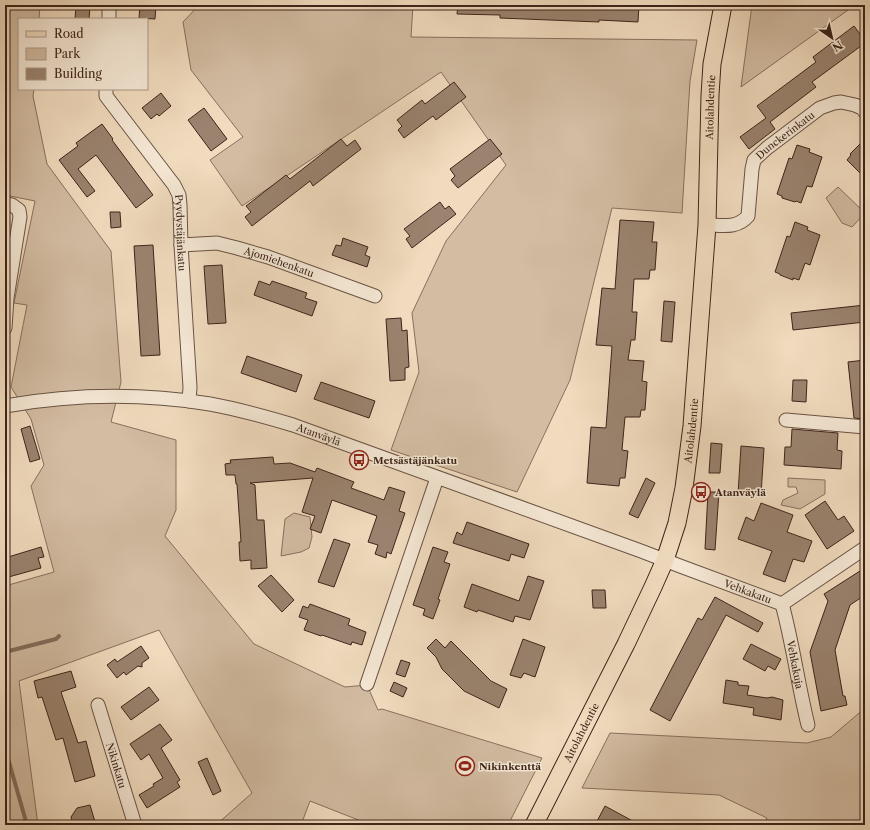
<svg xmlns="http://www.w3.org/2000/svg" width="870" height="830" font-family="'Libre Caslon Text',serif">
	<rect width="100%" height="100%" fill="#f0dbbe"/>
	<filter id="stains"><feTurbulence type="fractalNoise" baseFrequency=".005" numOctaves="4"/><feColorMatrix values="0 0 0 0 .2 0 0 0 0 .09 0 0 0 0 .02 0 0 0 .5 -.17"/></filter>
	<radialGradient id="worn" r=".72"><stop offset=".6" stop-color="#630" stop-opacity="0"/><stop offset="1" stop-color="#630" stop-opacity=".3"/></radialGradient>
	<g fill="#d2bca2" stroke="#88705e">
		<path d="M5 5H40L39 19H19V89H34L33 96 47 164 111 251 121 382 111 422 176 440V510L165 536 254 644 345 687 367 685 378 710 382 709 542 758 508 825H371L310 801 301 825H216L252 793 159 630 19 681 38 825H5V586L54 572 31 486 44 465 31 419 11 387 27 305 14 303 35 201 5 195Z"/>
		<path d="M199 5H413L411 37 697 40 690 81 682 213 612 208 570 380 517 492 391 450 419 372 412 313 446 241 506 165 441 72 242 206 210 160 243 137 191 70 183 22Z"/>
		<path d="M752 5H855L741 87Z"/>
		<path d="M838 187 865 213 852 227 842 223 826 198Z"/>
		<path d="M788 478 825 480V494L800 509 781 505 783 500 798 493 796 487H788Z"/>
		<path d="M294 513 310 517 312 537 309 548 301 552 281 556 285 519Z"/>
		<path d="M865 708V825H764L767 818 719 795 582 788 610 733 807 743 831 737Z"/>
	</g>
	<g fill="none" stroke-linecap="round" stroke-linejoin="round">
		<g stroke="#846d5b" stroke-width="4">
			<path d="M5 652 56 639 59 636"/>
			<path d="M5 748 27 825"/>
		</g>
	</g>
	<g fill="#9a836f" stroke="#3d241a">
		<path d="M140 5H156L155 19 139 18Z"/>
		<path d="M458 5H639L638 22 599 20V22L500 18V15L457 14Z"/>
		<path d="M76 7H90L89 19H75Z"/>
		<path d="M854 26 865 41V43L812 82 816 87 770 122 775 129 749 149 740 137 766 118 757 106 816 62 813 57Z"/>
		<path d="M454 82 466 97 436 120 433 116 404 138 398 130 402 126 397 120 422 100 425 104Z"/>
		<path d="M161 93 171 106 159 116 157 114 151 119 142 108Z"/>
		<path d="M204 108 227 139 211 151 188 120Z"/>
		<path d="M102 124 113 139 112 140 153 195 136 208 96 155 78 169 95 191 87 197 59 160 78 146 76 143Z"/>
		<path d="M341 139 347 146 355 140 361 149 313 186 310 181 252 226 245 217 251 212 246 206 286 175 290 179Z"/>
		<path d="M490 139 502 154 458 188 451 180 455 176 450 169Z"/>
		<path d="M860 144 865 150V178L847 160 851 155 850 154Z"/>
		<path d="M797 145 810 149 809 152 822 157 812 187 807 186 801 203 796 201 795 202 782 198V196L777 194 789 158 792 159Z"/>
		<path d="M440 202 445 209 449 206 456 214 412 248 406 239 410 236 404 229Z"/>
		<path d="M110 212H120L121 227 111 228Z"/>
		<path d="M620 220 654 222 652 242H657L655 270H650L649 279H634L632 312H637L635 340H631L628 360 644 361 642 381 647 382 645 410H641L640 417H625L622 450 628 451 625 478H620L619 486 587 483 591 427 606 428 612 346 596 345 602 288 615 289Z"/>
		<path d="M795 222 808 227 807 230 820 235 810 265 805 263 799 280 793 278V280L780 275V274L775 272 787 236 790 237Z"/>
		<path d="M343 238 368 247 365 255 370 257 367 267 332 255 336 245 341 246Z"/>
		<path d="M153 245 160 355 141 356 134 246Z"/>
		<path d="M222 265 226 323 208 324 204 266Z"/>
		<path d="M259 281 270 285 272 281 307 293 305 298 317 302 312 316 254 295Z"/>
		<path d="M664 301 675 302 672 342 661 341Z"/>
		<path d="M865 305V322L793 330 791 313Z"/>
		<path d="M401 318 402 331 407 330 409 367 405 368V380L390 381 386 319Z"/>
		<path d="M247 356 302 375 296 392 241 373Z"/>
		<path d="M865 360V419L854 418 848 362Z"/>
		<path d="M793 380H807L806 402 792 401Z"/>
		<path d="M321 382 375 401 369 418 314 399Z"/>
		<path d="M30 426 40 459 30 462 21 429Z"/>
		<path d="M792 429 838 433 837 450 842 451 841 469 784 465 785 447H791Z"/>
		<path d="M711 443 722 444 720 473H709Z"/>
		<path d="M741 446 764 448 761 495 738 494Z"/>
		<path d="M273 457 274 464 290 463 315 472 317 468 354 482 351 488 384 500 389 487 405 492 399 511 405 513 391 554 387 552 386 558 375 554 378 545 368 542 377 516 332 500 321 533 310 529 315 516 302 512 313 478 250 483 255 485 257 520H264L267 568 251 569V560L240 561 239 542H241L237 484H236L235 475H226L225 464 231 463 230 460Z"/>
		<path d="M646 478 655 483 638 518 629 514Z"/>
		<path d="M708 492H719L715 550 705 549Z"/>
		<path d="M825 501 838 520 844 516 854 531 827 549 805 515Z"/>
		<path d="M761 503 793 515 787 532 812 541 804 562 793 559 785 582 763 574 772 551 738 539 746 517 754 521Z"/>
		<path d="M467 522 529 544 524 558 511 554 509 561 453 543 457 532 462 535Z"/>
		<path d="M334 539 350 544 334 587 318 582Z"/>
		<path d="M41 547 44 557 38 558 41 568 5 578V558Z"/>
		<path d="M433 547 448 552 444 562 450 564 438 599 440 600 433 619 423 615 425 609 413 605Z"/>
		<path d="M860 571 865 579V595L850 605 835 650 843 696H845L847 705 821 711 810 652 828 601 824 594Z"/>
		<path d="M271 575 294 600 282 612 258 586Z"/>
		<path d="M528 576 544 581 530 620 515 616 513 622 478 610 477 612 464 607 472 584 519 601Z"/>
		<path d="M592 590H605L606 608H593Z"/>
		<path d="M715 597 763 623 758 632 726 615 670 721 650 710 698 618 702 620Z"/>
		<path d="M310 604 350 619 348 625 366 632 362 645 352 642 351 645 322 635 321 636 304 630 308 620 299 617 303 606 308 608Z"/>
		<path d="M436 639 445 648 451 641 491 681 507 689 499 708 464 691 442 669 436 657 427 648Z"/>
		<path d="M523 639 545 647 535 677 524 673 521 678 510 675Z"/>
		<path d="M751 644 781 659 775 670 768 666 765 671 743 659Z"/>
		<path d="M141 646 149 658 142 663V667L138 666 126 675 124 672 117 678 107 665 115 659 117 662Z"/>
		<path d="M401 660 410 663 405 677 396 674Z"/>
		<path d="M71 671 76 687 61 692 78 743 86 741 95 776 75 782 63 738 56 740 42 697 38 698 34 681Z"/>
		<path d="M726 680 738 682V685L749 686 747 695 767 698 772 697 783 700 781 720 753 715 754 708 723 703Z"/>
		<path d="M394 682 407 688 403 697 390 691Z"/>
		<path d="M149 687 159 700 131 720 121 707Z"/>
		<path d="M160 724 172 740 161 748 180 780 177 782 180 787 147 808 139 795 154 786 153 784 163 778 149 754 141 760 130 744Z"/>
		<path d="M207 758 221 791 213 795 198 762Z"/>
		<path d="M90 805 96 825H73L71 817 77 808Z"/>
		<path d="M605 806 640 825H595Z"/>
	</g>
	<g fill="none" stroke-linecap="round" stroke-linejoin="round">
		<defs>
			<g id="minor">
				<path d="M109 19V5"/>
				<path id="s1" d="M106 89V96L174 185 179 195 180 205 181 245 190 387 189 401"/>
				<path d="M5 204 12 205 19 210 20 217 7 298 5 328"/>
				<path id="s2" d="M707 225C722 225 737 229 748 216L752 169 754 160 767 148 820 108 834 103 841 102 855 105 862 108 865 112"/>
				<path id="s3" d="M181 245 217 243 237 248 268 257 375 296"/>
				<path id="s4" d="M5 406C73 394 142 393 210 404 238 409 266 417 293 425L641 551 680 566 782 604 865 548"/>
				<path d="M786 420 865 427"/>
				<path id="s5" d="M782 604C793 644 798 685 808 725"/>
				<path d="M367 684 437 478"/>
				<path id="s6" d="M98 705 135 825"/>
			</g>
			<g id="major">
				<path id="s7" d="M534 825 626 644 653 587 665 560 677 523 684 488 692 426 707 225 710 95 712 64 723 5"/>
			</g>
		</defs>
		<use href="#minor" stroke="#6a5243" stroke-width="15"/>
		<use href="#major" stroke="#3d241a" stroke-width="19"/>
		<use href="#minor" stroke="#f5e8d5" stroke-width="13"/>
		<use href="#major" stroke="#f0dbbe" stroke-width="17"/>
	</g>
	<defs>
		<symbol id="bus-ring" viewBox="-11 -11 22 22"><circle r="9.5" fill="#f5e8d5" stroke="#8f2418" stroke-width="1.5"/><path d="M-5-6H5V4H4V6H2V4H-2V6H-4V4H-5ZM-3.5-4V0h7V-4ZM-3.5 1.2v1.5H-2V1.2ZM2 1.2v1.5H3.5V1.2Z" fill="#8f2418"/></symbol>
		<symbol id="stadium-ring" viewBox="-11 -11 22 22"><circle r="9.5" fill="#f5e8d5" stroke="#8f2418" stroke-width="1.5"/><path d="M0-5a6.5 5 0 1 0 0 10a6.5 5 0 1 0 0-10ZM-3.5-1.8h7v3.6h-7Z" fill="#8f2418"/></symbol>
	</defs>
	<g fill-rule="evenodd">
		<use href="#bus-ring" x="348" y="449" width="22" height="22"/>
		<use href="#bus-ring" x="690" y="481" width="22" height="22"/>
		<use href="#stadium-ring" x="454" y="755" width="22" height="22"/>
	</g>
	<g text-anchor="middle" stroke-width="3" stroke-linejoin="round" paint-order="stroke">
		<g font-size="10" fill="#3d241a" stroke="#f5e8d5">
			<text dy="4" stroke="none"><textPath href="#s7" startOffset="752">Aitolahdentie</textPath></text>
			<text dy="4" stroke="none"><textPath href="#s2" startOffset="140">Dunckerinkatu</textPath></text>
			<text dy="4" stroke="none"><textPath href="#s1" startOffset="168">Pyydystäjänkatu</textPath></text>
			<text dy="4" stroke="none"><textPath href="#s3" startOffset="101">Ajomiehenkatu</textPath></text>
			<text dy="4" stroke="none"><textPath href="#s7" startOffset="428">Aitolahdentie</textPath></text>
			<text dy="4" stroke="none"><textPath href="#s4" startOffset="319">Atanväylä</textPath></text>
			<text dy="4" stroke="none"><textPath href="#s4" startOffset="776">Vehkakatu</textPath></text>
			<text dy="4" stroke="none"><textPath href="#s5" startOffset="62">Vehkakuja</textPath></text>
			<text dy="4" stroke="none"><textPath href="#s7" startOffset="104">Aitolahdentie</textPath></text>
			<text dy="4" stroke="none"><textPath href="#s6" startOffset="63">Nikinkatu</textPath></text>
		</g>
		<g font-size="10" font-weight="bold" fill="#3d241a" stroke="#f5e8d5" text-anchor="start">
			<text x="373" y="464">Metsästäjänkatu</text>
			<text x="715" y="496">Atanväylä</text>
			<text x="479" y="770">Nikinkenttä</text>
		</g>
	</g>
	<rect width="870" height="830" fill="none" stroke="#f0dbbe" stroke-width="20"/>
	<rect x="6" y="6" width="858" height="818" fill="none" stroke="#3d241a" stroke-width="2"/>
	<rect x="10" y="10" width="850" height="810" fill="none" stroke="#3d241a"/>
	<rect x="18" y="18" width="130" height="72" fill="#f5e8d5" stroke="#ab9a8a"/>
	<rect x="26" y="31" width="20" height="6" fill="#f0dbbe" stroke="#ab9a8a"/>
	<text x="54" y="38" font-size="12" fill="#3d241a">Road</text>
	<rect x="26" y="48" width="20" height="12" fill="#d2bca2" stroke="#ab9a8a"/>
	<text x="54" y="58" font-size="12" fill="#3d241a">Park</text>
	<rect x="26" y="68" width="20" height="12" fill="#9a836f" stroke="#ab9a8a"/>
	<text x="54" y="78" font-size="12" fill="#3d241a">Building</text>
	<g transform="translate(832 38) rotate(146)" stroke="#f5e8d5" stroke-width="3" paint-order="stroke">
	<path d="M0-3L7 15L0 10L-7 15Z" fill="#3d241a"/>
	<text y="-6" font-size="11" font-weight="bold" text-anchor="middle" fill="#3d241a">N</text>
	</g>
	<rect width="100%" height="100%" filter="url(#stains)"/>
	<rect width="100%" height="100%" fill="url(#worn)"/>
</svg>
